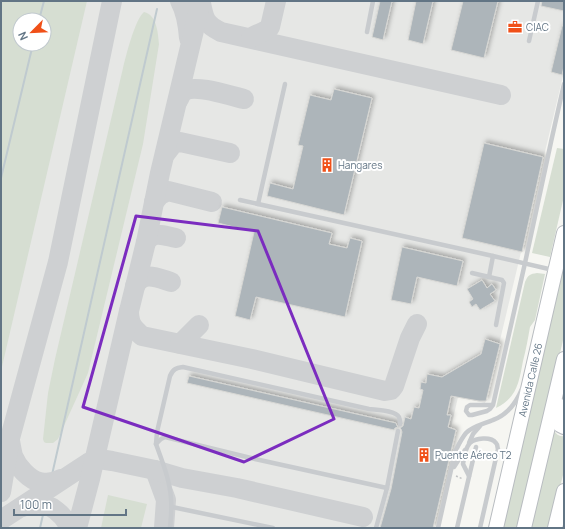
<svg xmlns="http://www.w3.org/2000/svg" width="565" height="529" font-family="Manrope,sans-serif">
	<defs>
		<filter id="shadow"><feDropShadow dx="2.5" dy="-2.5" stdDeviation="2" flood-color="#0004"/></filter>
	</defs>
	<rect width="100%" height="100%" fill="#f6f6f2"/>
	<path fill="#e6e7e5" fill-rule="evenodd" d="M1 1H564V72L485 403 458 397 428 528H1ZM20 20H44V44H20Z"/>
	<g fill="#d6ded2" fill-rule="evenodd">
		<path d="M1 1H87L1 371ZM20 20H44V44H20Z"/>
		<path d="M144 12C157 15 158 33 159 44L143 144 88 373 58 439 53 443H46L44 442 43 439 48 393 55 359 123 68C126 56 135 19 144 12Z"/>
		<path d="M557 148 564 149V196L550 257 532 253Z"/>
		<path d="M564 252V336L519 528H502Z"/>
		<path d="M537 273 545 274 535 320 530 327C528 338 526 350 523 361 519 382 517 398 496 408L525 282C528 275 530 274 537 273Z"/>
		<path d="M552 427C555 432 557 437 564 436V471L550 528 539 527 529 528Z"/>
		<path d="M108 495 147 504 141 528H101Z"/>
	</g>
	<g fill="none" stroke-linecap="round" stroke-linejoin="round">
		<g stroke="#bfcacf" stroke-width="2">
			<path d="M39 20 44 1"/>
			<path d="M1 178 33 44"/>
			<path d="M40 528 157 9"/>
		</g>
		<g stroke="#ced0d2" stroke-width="20">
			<path d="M180 1C186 12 188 25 189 38"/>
			<path d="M201 3C204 19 205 24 221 32L501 95"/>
			<path d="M251 38C257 33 265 33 270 27L276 1"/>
			<path d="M179 99C180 96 182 93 184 91 196 84 231 96 244 99"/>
			<path d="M166 153 173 144 180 142 230 153"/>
			<path d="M154 202 160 195 168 191 212 202"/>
			<path d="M146 242C153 230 165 236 176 238"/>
			<path d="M135 286C143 270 158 278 171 282"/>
			<path d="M129 311C129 324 133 328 142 336L252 359 385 391 391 390 394 386 410 338 417 324"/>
			<path d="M180 344 199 325"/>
			<path d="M10 441C11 446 12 452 13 456 17 466 29 480 40 482 47 484 55 482 61 479"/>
			<path d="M155 470 166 500 164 528"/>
			<path d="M1 492 10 438 58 262 112 1"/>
			<path d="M22 507C26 506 31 505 35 504 50 502 64 515 70 528"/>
			<path d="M1 520 88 463 99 459 112 461 155 470 182 478 237 488 363 517"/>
			<path d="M77 528 90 479 129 311 146 242 160 173 201 1"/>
		</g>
	</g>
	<g fill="#adb5ba" stroke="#d7d7d4" filter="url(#shadow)">
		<path d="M380 1H392L383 40 372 37Z"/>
		<path d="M416 1H433L423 44 408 40Z"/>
		<path d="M463 1H498L484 58 451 50Z"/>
		<path d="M542 1H564V11L541 6Z"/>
		<path d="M562 26H564V66L562 75 551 72Z"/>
		<path d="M334 89 372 98 344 215 267 196 270 183 293 189 303 146 298 145 310 95 331 100Z"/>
		<path d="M484 143 543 157 522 252 462 238Z"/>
		<path d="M222 207 332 233 329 244 347 248 350 238 362 241 345 317 256 297 250 320 235 316 254 232 218 223Z"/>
		<path d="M402 247 463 261 457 286 417 277 411 304 391 300Z"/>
		<path d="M482 280 487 288 492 284 496 290 490 294 495 301 480 310 476 304 472 307 469 302 473 299 467 289Z"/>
		<path d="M485 339 500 344 486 401H479L451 396 447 415H451L448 427 456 430 433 528H380L391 489 402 432 401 429 400 428 403 426 405 417 411 419 414 407 419 408 423 390 420 389 421 382 426 383 427 374 442 377 481 354Z"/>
		<path d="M189 376 396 423 397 426 398 427 395 428 394 430 187 383Z"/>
	</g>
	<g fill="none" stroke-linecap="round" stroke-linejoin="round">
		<defs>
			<g id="primary">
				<path d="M560 406 558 419 560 425 564 427"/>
				<path id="s1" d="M496 528 564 233"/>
				<path d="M524 528 564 359"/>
				<path d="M555 528 564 491"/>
			</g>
		</defs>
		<use href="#primary" stroke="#b8bcc0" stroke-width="16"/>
		<path stroke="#c0c2c4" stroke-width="1.5" stroke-dasharray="2 2" stroke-linecap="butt" d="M456 476 463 479"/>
		<g stroke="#c8cbce" stroke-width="4.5">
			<path d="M367 32 373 1"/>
			<path d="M529 41 538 1"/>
			<path d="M240 200 493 256 553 270"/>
			<path d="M258 204 285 84"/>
			<path d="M472 273 502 280 504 283 496 325"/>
			<path d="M489 277 493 256"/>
			<path d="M493 405H470L467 407 466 411 469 415H472L487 411 490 409 493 405 525 263 551 142 564 84"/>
			<path d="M469 443 473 434 480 426"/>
			<path d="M156 444 161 439 165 437 255 459 387 488"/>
			<path d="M454 467 465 450"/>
			<path d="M469 476 463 464C464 458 465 448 470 443 475 438 491 436 496 443 498 445 497 447 498 449L480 528"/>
			<path d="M172 507 273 528"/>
			<path d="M170 528C171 518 172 509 171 499 170 480 162 461 156 444L157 432 170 376C173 369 176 368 183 367L369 409C376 410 395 410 399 417 400 419 400 422 400 424"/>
			<path d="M376 528 387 488 398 431"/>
			<path d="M438 528 455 452C458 446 461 439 466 433 473 426 484 424 493 420 508 415 516 403 522 389"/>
			<path d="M457 528 476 447"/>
		</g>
		<use href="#primary" stroke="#fff" stroke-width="14"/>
	</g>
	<path fill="none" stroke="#7b2cbf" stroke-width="3" stroke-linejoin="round" d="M136 216 258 231 334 419 244 462 83 407Z"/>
	<defs>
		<symbol id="office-bare" viewBox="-9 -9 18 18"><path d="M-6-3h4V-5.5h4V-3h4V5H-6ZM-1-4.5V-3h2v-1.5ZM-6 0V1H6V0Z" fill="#f05018" stroke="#fff" stroke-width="2.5" paint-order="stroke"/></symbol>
		<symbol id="building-bare" viewBox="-9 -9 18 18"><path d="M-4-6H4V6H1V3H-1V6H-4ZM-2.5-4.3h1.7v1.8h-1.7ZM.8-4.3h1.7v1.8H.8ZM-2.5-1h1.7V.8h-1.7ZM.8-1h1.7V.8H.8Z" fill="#f05018" stroke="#fff" stroke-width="2.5" paint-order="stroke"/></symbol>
	</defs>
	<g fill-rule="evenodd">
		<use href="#office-bare" x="505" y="17" width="20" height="20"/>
		<use href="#building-bare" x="317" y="155" width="20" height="20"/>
		<use href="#building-bare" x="414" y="445" width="20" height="20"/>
	</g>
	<g text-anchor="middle" stroke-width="4" stroke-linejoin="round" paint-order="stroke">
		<g font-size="10" fill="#627585" stroke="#fff" text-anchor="start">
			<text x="526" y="31">CIAC</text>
			<text x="338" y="169">Hangares</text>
			<text x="435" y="459">Puente Aéreo T2</text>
		</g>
		<g font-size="10" fill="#627585" stroke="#fff">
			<text dy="4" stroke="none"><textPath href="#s1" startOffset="152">Avenida Calle 26</textPath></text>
		</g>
	</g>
	<rect width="565" height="529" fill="none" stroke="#627585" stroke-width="4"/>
	<g transform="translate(32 32) rotate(246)"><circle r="19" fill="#ffffff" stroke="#c0c8ce"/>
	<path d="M0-3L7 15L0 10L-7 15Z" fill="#f05018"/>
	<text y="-6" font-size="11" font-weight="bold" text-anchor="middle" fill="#627585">N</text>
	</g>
	<path d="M14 509v6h112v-6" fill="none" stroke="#627585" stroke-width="2"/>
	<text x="20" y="509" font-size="12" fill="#627585" stroke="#ffffff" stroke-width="3" paint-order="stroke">100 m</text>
</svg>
